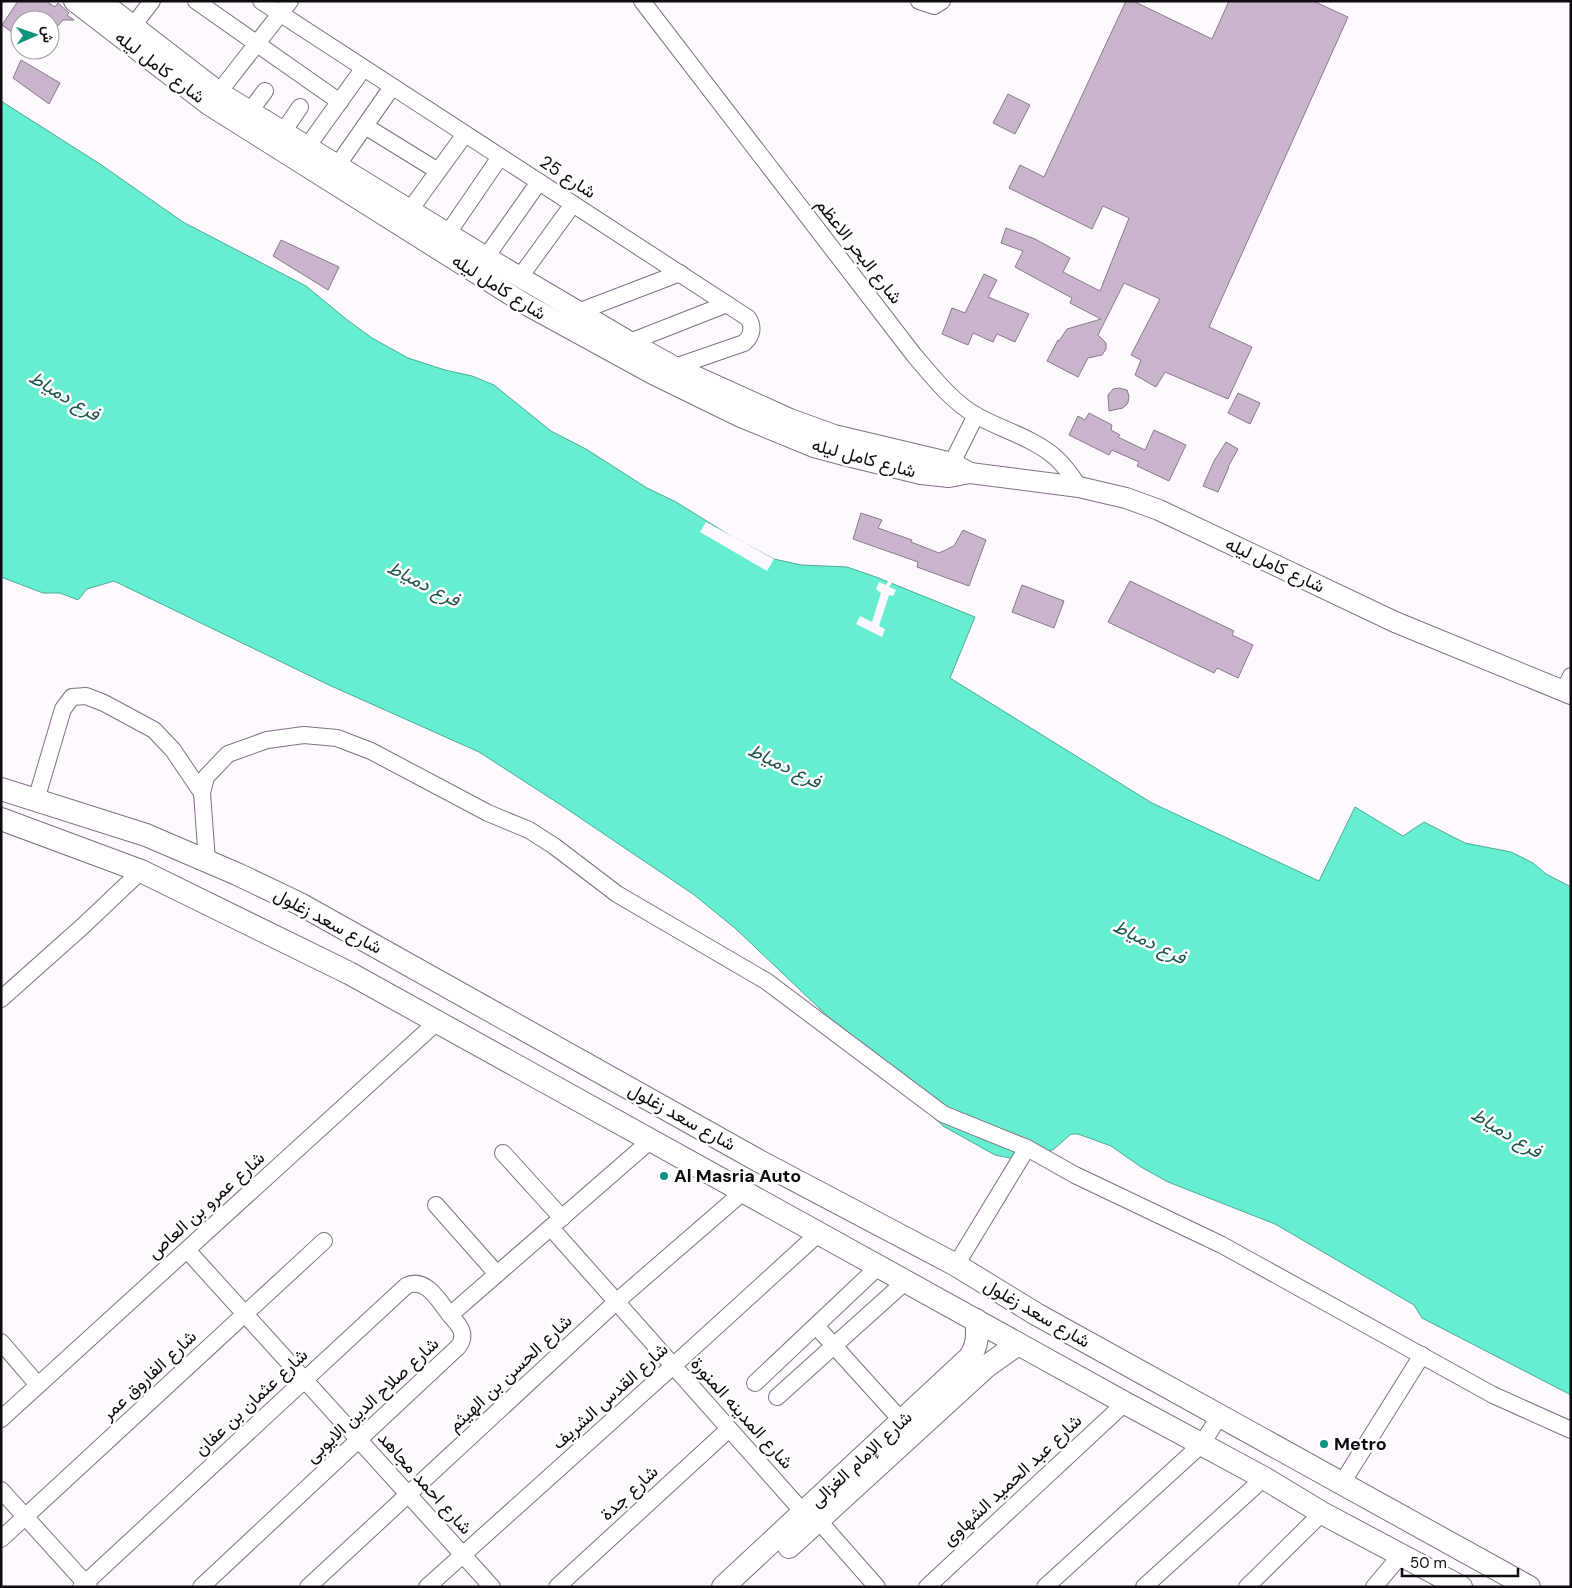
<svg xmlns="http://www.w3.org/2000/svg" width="1572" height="1588" font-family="'DM Sans',Vazirmatn,sans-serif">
	<rect width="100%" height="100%" fill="#fdf9fe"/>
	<path fill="#65eed0" stroke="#4ba996" d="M1 101 100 164 183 222 306 286 346 319 372 338 408 358 445 370 472 376 494 385 551 431 586 449 647 488 676 502 734 538 774 559 801 565 847 567 876 577 975 617 950 678 1152 803 1319 881 1355 807 1403 836 1424 822 1465 843 1511 852 1533 863 1546 874 1571 887V1395L1422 1318 1414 1305 1275 1224 1168 1182 1141 1167 1111 1146 1078 1134H1071L1054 1149 1035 1158 1020 1160 995 1155 943 1126 736 929 693 894 561 805 479 752 329 685 114 581 87 589 78 600 60 593H43L1 577Z"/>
	<g fill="#fdf9fe">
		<path d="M706 522 774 559 767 571 700 532Z"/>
		<path d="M888 581 892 583 889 587 896 590 893 596 889 595 879 626 885 629 882 637 856 624 860 616 872 622 881 593 876 589 879 582 886 585Z"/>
	</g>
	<g fill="#c8b4cb" stroke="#89778c">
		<path d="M18 1H46L55 7 58 3 69 13 67 15 74 20H63L50 35V20H20V38L2 25Z"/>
		<path d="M1126 1H1133L1212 39 1229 1H1313L1348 17 1209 327 1252 347 1228 399 1165 372 1156 387 1135 375 1141 360 1131 355 1160 299 1124 283 1098 335 1106 343V349L1102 355 1088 358 1078 377 1047 361 1058 340 1059 341 1067 329 1101 319 1070 303 1072 298 1015 267 1023 251 1001 243 1006 228 1035 239 1070 258 1063 272 1100 291 1129 218 1103 206 1092 229 1009 188 1020 165 1044 177Z"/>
		<path d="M21 60 60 83 49 104 13 78Z"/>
		<path d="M1008 94 1030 105 1015 134 993 123Z"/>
		<path d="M281 240 339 267 328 290 273 256Z"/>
		<path d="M984 274 997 280 988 297 1029 314 1015 342 997 334 993 342 973 333 968 345 942 334 952 308 965 313Z"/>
		<path d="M1119 388 1127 390 1129 396 1128 403 1123 408 1109 411 1108 395 1113 389Z"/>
		<path d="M1238 393 1260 403 1250 424 1228 413Z"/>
		<path d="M1089 413 1112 425 1111 430 1120 435 1118 437 1145 450 1154 430 1186 445 1169 481 1137 466 1139 462 1112 450 1109 455 1069 435 1078 416 1085 420Z"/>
		<path d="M1226 442 1238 449 1228 467H1229L1218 492 1203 486 1214 461Z"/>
		<path d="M861 513 882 520 878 528 912 540 911 542 939 553 954 546 963 530 986 540 969 586 917 567 918 562 853 539Z"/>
		<path d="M1130 581 1234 631 1232 635 1253 645 1238 678 1217 668 1214 673 1108 622Z"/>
		<path d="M1022 585 1064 601 1054 628 1012 612Z"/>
	</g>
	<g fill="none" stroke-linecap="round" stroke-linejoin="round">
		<defs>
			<g id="minor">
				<path d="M196 1 340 102"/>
				<path d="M261 1 748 318C754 327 752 336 744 343L669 369"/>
				<path d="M642 1 914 355C932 376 952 402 977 416 1003 430 1033 438 1055 457 1065 466 1072 476 1079 487"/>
				<path d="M919 1 934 6 942 1"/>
				<path d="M133 26 152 1"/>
				<path d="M212 101 290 1"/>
				<path d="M250 111 265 91"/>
				<path d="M365 126 438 171"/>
				<path d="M283 132 300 107"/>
				<path d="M307 147 363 69"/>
				<path d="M337 166 392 87"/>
				<path d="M410 210 465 134"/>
				<path d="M448 233 500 157"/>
				<path d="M486 257 539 182"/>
				<path d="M520 277 573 204"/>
				<path d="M578 312 680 273"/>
				<path d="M630 342 727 304"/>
				<path d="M950 475 952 463 976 415"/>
				<path d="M1564 691 1571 676"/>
				<path d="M36 800 63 709 72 697 86 696 104 703 154 730 173 750 202 793"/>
				<path d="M207 861 202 793 206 777 228 754 267 740 304 735 337 738 371 751 488 813 529 830 554 846 617 894 766 981 943 1114 1027 1148 1075 1175 1222 1245 1493 1395 1571 1430"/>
				<path d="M1 999 83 926 141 871"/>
				<path d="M503 1153 562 1218"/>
				<path d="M436 1205 497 1274"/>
				<path d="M551 1228 803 1512"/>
				<path d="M187 1250 492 1587"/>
				<path d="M956 1265 1027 1148"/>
				<path d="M816 1326 902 1421"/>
				<path d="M1 1342 38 1385"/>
				<path d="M755 1383 879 1266"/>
				<path d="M777 1397 906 1281"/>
				<path d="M1 1419 438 1021"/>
				<path d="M1342 1483 1422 1355"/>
				<path d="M1 1490 89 1587"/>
				<path d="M818 1520 877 1587"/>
				<path d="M1 1539 324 1241"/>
				<path d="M81 1587 406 1286C426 1276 439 1301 450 1315"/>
				<path d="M201 1587 458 1347C468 1334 459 1325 450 1315L651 1140"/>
				<path d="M308 1587 616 1302 743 1192"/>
				<path d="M427 1587 673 1366 819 1233"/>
				<path d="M557 1587 729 1429"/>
				<path d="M927 1587 1125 1403"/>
				<path d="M1045 1587 1202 1444 1220 1415"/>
				<path d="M1144 1587 1264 1478"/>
				<path d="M1247 1587 1322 1513"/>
				<path d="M1374 1587 1401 1555"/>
			</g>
			<g id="tertiary">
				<path d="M74 1 209 105 525 304 653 374 741 417 814 447 844 455 921 474 949 477 970 473 1079 487 1126 498 1159 510 1395 622 1571 694"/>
				<path d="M101 1 219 92 486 257 630 342 675 367 790 419 834 435 952 463 970 473"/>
			</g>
			<g id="secondary">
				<path d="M1 789 146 835 237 874 300 904 759 1161 956 1265 1036 1314 1529 1587"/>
				<path d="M1 819 141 871 349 973 1125 1403 1264 1478 1322 1513 1461 1587"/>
				<path d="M789 1547 987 1366 1018 1344"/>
				<path d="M723 1587 969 1358C978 1346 978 1334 976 1320"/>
			</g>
		</defs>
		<use href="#minor" stroke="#816e84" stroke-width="18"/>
		<use href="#tertiary" stroke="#816e84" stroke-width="22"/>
		<use href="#secondary" stroke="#816e84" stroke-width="24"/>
		<use href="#minor" stroke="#fff" stroke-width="16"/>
		<use href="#tertiary" stroke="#fff" stroke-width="20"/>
		<use href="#secondary" stroke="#fff" stroke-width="22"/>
	</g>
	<g fill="#0e937d" stroke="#fff" stroke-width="2">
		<circle cx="664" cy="1176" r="5"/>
		<circle cx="1324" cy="1444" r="5"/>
	</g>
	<g text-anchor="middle" stroke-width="5" stroke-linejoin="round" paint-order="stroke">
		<g font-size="18" fill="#0f0910" stroke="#fff">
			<text transform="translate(160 67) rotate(37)" y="6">شارع كامل ليله</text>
			<text transform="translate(568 177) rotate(33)" y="6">شارع 25</text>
			<text transform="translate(859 251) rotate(52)" y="6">شارع البحر الاعظم</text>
			<text transform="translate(499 287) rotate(32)" y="6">شارع كامل ليله</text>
			<text transform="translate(864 458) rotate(15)" y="6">شارع كامل ليله</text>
			<text transform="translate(1275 565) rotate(25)" y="6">شارع كامل ليله</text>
			<text transform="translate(328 921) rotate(28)" y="6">شارع سعد زغلول</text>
			<text transform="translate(682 1117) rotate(29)" y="6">شارع سعد زغلول</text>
			<text transform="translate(206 1205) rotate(-42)" y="6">شارع عمرو بن العاص</text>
			<text transform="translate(1037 1313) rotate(30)" y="6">شارع سعد زغلول</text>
			<text transform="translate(510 1373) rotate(-43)" y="6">شارع الحسن بن الهيثم</text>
			<text transform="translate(149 1375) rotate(-43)" y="6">شارع الفاروق عمر</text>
			<text transform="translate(610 1396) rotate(-42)" y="6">شارع القدس الشريف</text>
			<text transform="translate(372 1400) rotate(-43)" y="6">شارع صلاح الدين الايوبى</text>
			<text transform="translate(251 1402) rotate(-43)" y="6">شارع عثمان بن عفان</text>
			<text transform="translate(742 1413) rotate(48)" y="6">شارع المدينه المنورة</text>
			<text transform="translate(861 1459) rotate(-43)" y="6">شارع الإمام الغزالى</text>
			<text transform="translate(1012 1480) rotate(-43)" y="6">شارع عبد الحميد الشهاوى</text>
			<text transform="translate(425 1483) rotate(48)" y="6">شارع احمد مجاهد</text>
			<text transform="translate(629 1493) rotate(-43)" y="6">شارع جدة</text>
		</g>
		<g font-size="18" font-weight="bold" fill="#0f0910" stroke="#fff" text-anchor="start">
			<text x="674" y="1182">Al Masria Auto</text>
			<text x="1334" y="1450">Metro</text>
		</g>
		<g font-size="19" font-style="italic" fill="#1d564a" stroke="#fff">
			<text transform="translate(65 395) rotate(31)" y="7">فرع دمياط</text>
			<text transform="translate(424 583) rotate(27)" y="7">فرع دمياط</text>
			<text transform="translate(785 765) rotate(26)" y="7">فرع دمياط</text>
			<text transform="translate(1150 941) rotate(26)" y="7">فرع دمياط</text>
			<text transform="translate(1507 1132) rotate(31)" y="7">فرع دمياط</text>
		</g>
	</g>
	<rect width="1572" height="1588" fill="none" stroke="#0f0910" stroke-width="5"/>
	<g transform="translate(35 35) rotate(88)"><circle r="24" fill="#ffffff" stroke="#9f9d9f"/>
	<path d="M0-4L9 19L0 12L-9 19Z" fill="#0e937d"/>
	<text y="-8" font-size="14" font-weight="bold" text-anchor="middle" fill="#0f0910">ش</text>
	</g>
	<path d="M1402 1568v8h116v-8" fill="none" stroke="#0f0910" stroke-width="2.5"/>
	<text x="1410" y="1568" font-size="15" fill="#0f0910" stroke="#ffffff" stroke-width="4" paint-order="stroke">50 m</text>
</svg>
